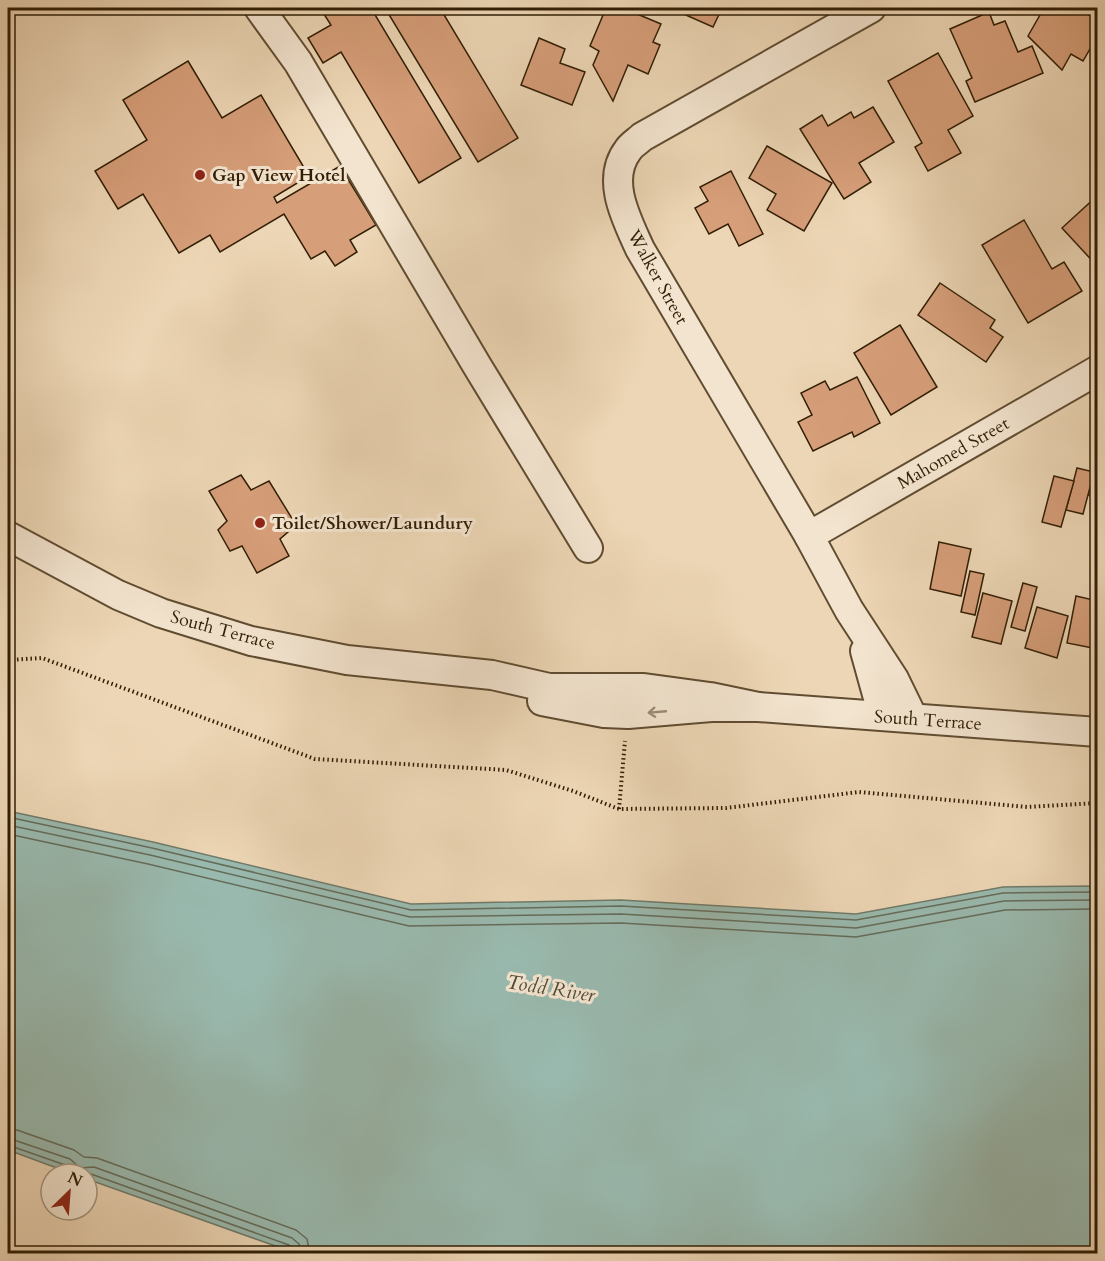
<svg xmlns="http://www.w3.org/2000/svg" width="1105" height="1261" font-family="Cardo,serif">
	<rect width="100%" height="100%" fill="#edd6b5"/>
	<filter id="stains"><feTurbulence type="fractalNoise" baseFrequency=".00333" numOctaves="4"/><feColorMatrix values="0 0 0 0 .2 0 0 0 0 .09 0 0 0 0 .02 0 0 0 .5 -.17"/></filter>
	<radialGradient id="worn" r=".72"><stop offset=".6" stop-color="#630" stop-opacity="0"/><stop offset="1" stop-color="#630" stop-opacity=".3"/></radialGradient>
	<path fill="#99b9ae" stroke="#6f7b6a" stroke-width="1.5" d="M8 811 153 842 411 904 621 900 856 914 1003 887 1097 886V1253H295L87 1179V1174H73L8 1150Z"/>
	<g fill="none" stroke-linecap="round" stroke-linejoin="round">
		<g stroke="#656c5a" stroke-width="1.5">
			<path d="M8 817 152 848 411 910 621 906 856 920 1003 893 1098 892"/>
			<path d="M8 825 150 855 410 917 621 914 856 928 1004 901 1098 900"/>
			<path d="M8 834 148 864 409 926 621 923 856 937 1005 910 1098 909"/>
			<path d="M8 1129 17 1130 74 1150 84 1157 97 1158 296 1230 307 1239 310 1254"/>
			<path d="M8 1138 70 1159 80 1168 94 1167 292 1238 299 1244 301 1254"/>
			<path d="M8 1145 68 1166 71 1169 72 1174"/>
			<path d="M86 1174H91L289 1245 293 1249 294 1254"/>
		</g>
	</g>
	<g fill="#d69e79" stroke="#311e05" stroke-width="1.5">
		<path d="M320 8H371L461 158 419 183 341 52 323 63 308 38 331 25Z"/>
		<path d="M385 8H440L518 138 478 162Z"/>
		<path d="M606 8H623L661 24 653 42 660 45 648 74 628 65 613 101 593 65 599 51 590 46Z"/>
		<path d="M670 8H722L713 27Z"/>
		<path d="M1044 8H1076L1098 20V35L1083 61 1071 54 1062 70 1028 36Z"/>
		<path d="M989 12 994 25 1005 21 1018 52 1032 46 1043 73 975 102 966 81 972 78 950 29Z"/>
		<path d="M539 38 565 49 560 63 585 72 572 105 521 85Z"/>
		<path d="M938 53 973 116 948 130 961 153 928 171 915 147 922 143 888 81Z"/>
		<path d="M188 61 222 118 261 95 309 176 274 197 277 203 340 166 376 225 350 240 357 252 335 266 325 251 311 259 284 214 220 252 210 235 179 253 143 194 118 209 95 171 147 140 123 100Z"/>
		<path d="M873 107 894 142 859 163 871 182 844 199 800 129 822 115 828 126 851 112 854 118Z"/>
		<path d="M767 146 832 183 804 231 767 210 776 194 749 178Z"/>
		<path d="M731 171 763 234 739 246 728 224 709 234 695 208 708 201 700 187Z"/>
		<path d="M1097 196H1098V267L1062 228Z"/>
		<path d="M1024 220 1052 269 1064 262 1082 291 1028 323 982 245Z"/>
		<path d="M940 283 995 320 990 328 1003 337 986 362 918 315Z"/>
		<path d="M900 325 937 387 891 415 854 353Z"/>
		<path d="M857 377 880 423 854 437 852 432 813 451 798 422 812 415 801 393 825 381 830 390Z"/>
		<path d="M1096 467 1098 468V498L1088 495Z"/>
		<path d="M1077 468 1094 472 1083 514 1066 510Z"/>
		<path d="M241 475 251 490 269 481 296 525 280 539 289 556 257 573 242 546 230 551 218 530 227 521 209 491Z"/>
		<path d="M1054 476 1074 481 1061 527 1042 522Z"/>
		<path d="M939 542 971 549 961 596 930 589Z"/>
		<path d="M970 571 984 574 975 615 961 612Z"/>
		<path d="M1023 583 1037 587 1025 631 1011 627Z"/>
		<path d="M983 593 1012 601 1001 644 972 637Z"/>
		<path d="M1076 596 1098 601V649L1067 643Z"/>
		<path d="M1037 607 1068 616 1057 658 1025 648Z"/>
	</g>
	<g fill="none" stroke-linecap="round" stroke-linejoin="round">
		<defs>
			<g id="minor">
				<path d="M259 8 298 62 476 364 588 548"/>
				<path d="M871 8 642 137C638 141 631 145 628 150 605 180 627 220 640 249L809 536 849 610 894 679 913 718"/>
				<path d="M8 536 118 595 161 613 251 641 347 660 492 675 549 688H644L710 697 758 707"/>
				<path d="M809 536 1098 370"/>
				<path d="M865 651 883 716"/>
				<path d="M542 701 604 713 628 714 711 707H758L1098 732"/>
			</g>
		</defs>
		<use href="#minor" stroke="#604c31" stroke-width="32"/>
		<g stroke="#311e05" stroke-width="4" stroke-dasharray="1.5 3" stroke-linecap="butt">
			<path d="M8 660 42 658 315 759 506 770 573 791 619 809 726 808 859 792 1027 807 1098 803"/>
			<path d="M619 809 625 741"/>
		</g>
		<use href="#minor" stroke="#f3e4cf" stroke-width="28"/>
	</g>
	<defs><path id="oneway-shaft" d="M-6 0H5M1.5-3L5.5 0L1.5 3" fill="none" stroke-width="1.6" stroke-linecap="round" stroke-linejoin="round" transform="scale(1.5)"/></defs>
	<use stroke="#9c8b74" href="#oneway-shaft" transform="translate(657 712) rotate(175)"/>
	<g fill="#8f2418" stroke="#f3e4cf" stroke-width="2">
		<circle cx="200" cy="175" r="6"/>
		<circle cx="260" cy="523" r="6"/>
	</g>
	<g text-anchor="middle" stroke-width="6" stroke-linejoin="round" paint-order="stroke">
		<g font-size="18" font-weight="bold" fill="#311e05" stroke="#f3e4cf" text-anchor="start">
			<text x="212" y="181">Gap View Hotel</text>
			<text x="272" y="529">Toilet/Shower/Laundury</text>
		</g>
		<g font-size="18" fill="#311e05" stroke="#f3e4cf">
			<text transform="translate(658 277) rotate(61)" y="6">Walker Street</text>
			<text transform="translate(953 453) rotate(-30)" y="6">Mahomed Street</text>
			<text transform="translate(223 630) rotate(15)" y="6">South Terrace</text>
			<text transform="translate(928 720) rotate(4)" y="6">South Terrace</text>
		</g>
		<g font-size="20" font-style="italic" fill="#504c38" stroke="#f3e4cf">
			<text transform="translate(551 988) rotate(9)" y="7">Todd River</text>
		</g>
	</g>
	<rect width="1105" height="1261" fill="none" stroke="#edd6b5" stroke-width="30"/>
	<rect x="9" y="9" width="1087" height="1243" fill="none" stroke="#311e05" stroke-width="3"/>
	<rect x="15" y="15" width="1075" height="1231" fill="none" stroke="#311e05" stroke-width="1.5"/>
	<g transform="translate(69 1192) rotate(25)"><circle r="28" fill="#f3e4cf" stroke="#a5957e" stroke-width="1.5"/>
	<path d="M0-4.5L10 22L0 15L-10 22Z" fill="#8f2418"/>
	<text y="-9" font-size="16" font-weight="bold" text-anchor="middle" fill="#311e05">N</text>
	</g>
	<rect width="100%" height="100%" filter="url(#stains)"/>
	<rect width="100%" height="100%" fill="url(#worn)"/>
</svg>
